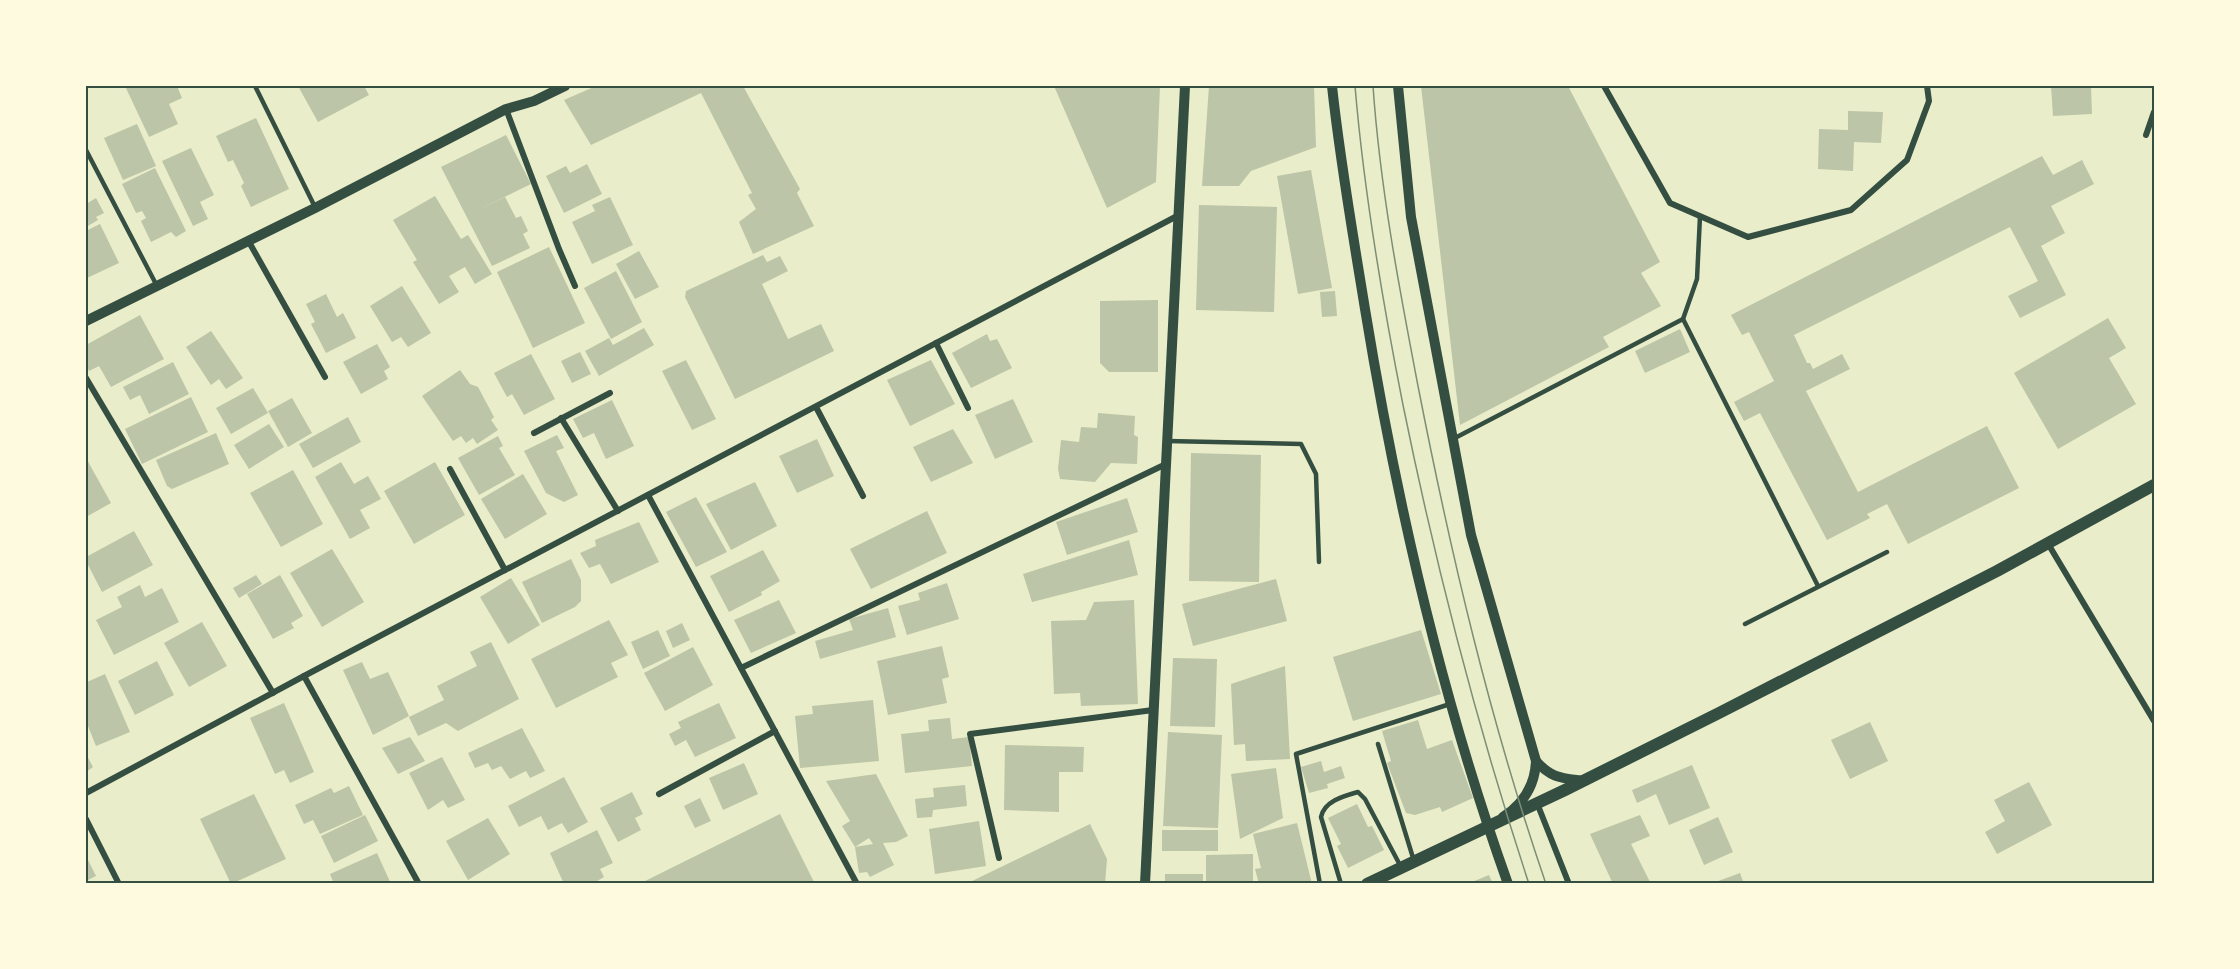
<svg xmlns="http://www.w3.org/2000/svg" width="2240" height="969" font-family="'Varela Round',sans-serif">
	<rect width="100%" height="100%" fill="#e9edc9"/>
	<g fill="#bcc5a7" fill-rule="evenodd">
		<path d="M125 86H177L182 98 169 104 178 124 149 137Z"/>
		<path d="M298 86H364L369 95 318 122Z"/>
		<path d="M596 86H743L800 189 797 193 814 226 753 254 739 222 756 209 748 195 752 193 701 93 591 145 564 100Z"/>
		<path d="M1054 86H1160L1156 182 1107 208Z"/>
		<path d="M1209 86H1314L1316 147 1251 171 1239 186H1202Z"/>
		<path d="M1421 86H1568L1660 262 1641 273 1661 306 1603 337 1609 347 1460 425Z"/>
		<path d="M2051 86H2091L2092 114 2053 116Z"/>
		<path d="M1848 111 1883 112 1881 143 1854 142 1853 171 1818 169 1819 129 1848 130Z"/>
		<path d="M256 118 289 189 251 207 241 186 244 183 233 160 228 162 216 136Z"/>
		<path d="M137 124 156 166 123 180 104 138Z"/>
		<path d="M506 135 531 184 470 214 505 197 516 218 521 216 528 231 523 234 530 248 492 266 441 167Z"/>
		<path d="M191 148 214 195 200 202 208 219 193 226 162 161Z"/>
		<path d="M2042 156 2053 175 2082 160 2094 184 2051 206 2065 233 2041 246 2066 295 2020 318 2008 296 2038 281 2010 227 1794 335 1807 363H1810L1813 369 1842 354 1850 369 1806 391 1858 492 1987 426 2019 488 1908 544 1887 504 1867 514 1870 518 1827 540 1760 413 1744 421 1734 402 1774 381 1749 332 1742 335 1731 315Z"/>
		<path d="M587 164 602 194 564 213 546 176 566 166 570 173Z"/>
		<path d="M155 168 186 231 176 237 171 232 151 242 141 221 146 218 142 211 136 213 122 184Z"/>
		<path d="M1311 170 1332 288 1298 294 1277 176Z"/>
		<path d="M435 196 461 239 468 235 492 274 475 284 465 267 449 276 459 292 439 304 413 262 417 260 393 220Z"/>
		<path d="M610 197 633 245 592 264 572 222 595 211 592 205Z"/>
		<path d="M96 198 104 213 96 217 98 220 86 227V204Z"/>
		<path d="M1199 205 1277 207 1274 312 1196 310Z"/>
		<path d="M100 224 119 263 87 278 86 231Z"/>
		<path d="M549 247 585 323 533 348 497 272Z"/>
		<path d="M639 251 659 287 635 299 616 264Z"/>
		<path d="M763 255 767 262 780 256 788 271 762 284 788 339 821 324 834 351 735 399 685 297 686 291Z"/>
		<path d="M616 271 642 322 611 339 584 288Z"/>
		<path d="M402 286 431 333 408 347 401 337 392 342 370 306Z"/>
		<path d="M1335 291 1337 316 1322 317 1320 292Z"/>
		<path d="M326 294 337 317 343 313 356 338 326 353 311 324 315 322 306 304Z"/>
		<path d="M1158 300V372H1109L1100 363V301Z"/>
		<path d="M140 315 164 359 111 387 99 366 89 371 86 364V345Z"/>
		<path d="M2108 318 2126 348 2109 358 2136 404 2058 449 2014 373Z"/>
		<path d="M644 328 654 345 599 376 585 351 609 338 613 345Z"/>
		<path d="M1680 329 1690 352 1645 373 1635 351Z"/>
		<path d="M211 331 243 378 226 389 219 379 211 385 186 347Z"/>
		<path d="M987 334 990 341 997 339 1012 368 971 388 952 353Z"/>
		<path d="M377 344 390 367 384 371 388 379 361 394 343 362Z"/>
		<path d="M580 352 591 374 572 383 561 361Z"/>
		<path d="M531 354 555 399 524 415 512 394 507 397 494 373Z"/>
		<path d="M686 360 716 419 692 430 662 371Z"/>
		<path d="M931 360 955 404 910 426 887 380Z"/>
		<path d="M173 362 189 394 149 414 140 395 130 400 123 387Z"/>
		<path d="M460 370 470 384 478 387 494 417 491 420 498 430 477 444 473 438 466 443 461 436 453 441 422 396Z"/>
		<path d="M253 388 268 413 231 434 216 408Z"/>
		<path d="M191 397 208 432 142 464 125 429Z"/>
		<path d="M292 398 312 433 288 447 268 411Z"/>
		<path d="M1013 399 1033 442 995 459 975 415Z"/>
		<path d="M612 400 634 446 606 459 594 433 583 438 573 419Z"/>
		<path d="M1098 413 1135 416 1134 435 1138 437 1137 464 1111 463 1095 482 1060 479 1058 469 1061 440 1079 442 1081 427 1097 428Z"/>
		<path d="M348 417 361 442 313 468 299 444Z"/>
		<path d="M269 424 284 447 249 469 234 445Z"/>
		<path d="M953 429 973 463 931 482 913 447Z"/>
		<path d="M216 433 229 464 172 489 167 486 156 460Z"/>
		<path d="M557 435 564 448 556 451 578 495 564 502 546 493 524 451Z"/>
		<path d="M498 436 503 446 499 448 515 475 479 495 458 458Z"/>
		<path d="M817 439 834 476 797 493 779 456Z"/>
		<path d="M1191 453 1261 455 1259 582 1189 581Z"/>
		<path d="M86 458 111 503 86 517Z"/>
		<path d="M341 462 354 484 368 476 381 499 360 510 370 528 350 539 315 477Z"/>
		<path d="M435 462 465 515 414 544 384 491Z"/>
		<path d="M293 470 323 524 281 547 250 493Z"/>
		<path d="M523 474 547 514 505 539 481 499Z"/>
		<path d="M755 482 777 526 731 550 706 504Z"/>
		<path d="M696 497 727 552 696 567 666 512Z"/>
		<path d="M1127 498 1138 532 1067 555 1056 522Z"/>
		<path d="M927 511 947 553 871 589 850 549Z"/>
		<path d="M639 522 659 562 611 584 600 564 589 568 580 553 596 546 595 540Z"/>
		<path d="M134 531 153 565 102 592 86 561V557Z"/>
		<path d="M1129 540 1138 575 1032 602 1023 574Z"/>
		<path d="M332 549 364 602 322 627 290 573Z"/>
		<path d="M763 550 780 581 761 592 762 595 729 612 710 576Z"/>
		<path d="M571 559 581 580V601L575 607 542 623 522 582Z"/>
		<path d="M256 575 262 584 239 598 233 588Z"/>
		<path d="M280 575 303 616 291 623 294 628 273 639 247 594Z"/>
		<path d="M511 578 540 625 508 644 480 597Z"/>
		<path d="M1276 579 1287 621 1193 646 1182 604Z"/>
		<path d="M947 583 959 619 907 635 898 606 920 600 918 593Z"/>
		<path d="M140 585 145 597 162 588 179 622 114 655 96 620 122 607 117 597Z"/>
		<path d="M779 600 796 633 751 653 734 620Z"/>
		<path d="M1134 600 1138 704 1081 706 1080 693 1054 694 1051 621 1086 620 1094 602Z"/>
		<path d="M888 608 896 637 820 659 815 641 853 630 849 619Z"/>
		<path d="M609 620 628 655 611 663 618 677 556 708 531 659Z"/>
		<path d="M202 622 227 666 189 687 164 643Z"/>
		<path d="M682 623 690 640 673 648 666 631Z"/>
		<path d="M658 630 670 656 643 669 631 642Z"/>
		<path d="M1421 630 1441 694 1353 721 1333 657Z"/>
		<path d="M491 642 519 699 458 731 446 723 418 736 409 717 444 700 437 686 477 666 470 652Z"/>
		<path d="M942 646 949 677 942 679 947 703 888 715 877 661Z"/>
		<path d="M693 647 713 685 665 711 644 673Z"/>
		<path d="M1173 658 1217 659 1215 727 1170 726Z"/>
		<path d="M157 661 174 695 135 715 118 681Z"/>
		<path d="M362 662 370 679 388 672 409 716 373 735 343 670Z"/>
		<path d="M1285 666 1290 759 1246 761 1245 744 1234 745 1231 684Z"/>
		<path d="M105 674 130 732 96 746 86 721V678L87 682Z"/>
		<path d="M873 700 879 761 800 768 795 716 813 714 812 706Z"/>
		<path d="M284 703 314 772 290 783 284 770 275 774 250 718Z"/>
		<path d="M719 703 736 738 695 757 686 740 675 746 669 734 681 728 678 722Z"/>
		<path d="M950 718 952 739 969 737 972 766 905 773 901 734 929 731 928 720Z"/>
		<path d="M1418 720 1427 749 1452 740 1473 798 1442 812 1440 807 1415 815 1406 813 1387 763 1391 761 1382 731Z"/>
		<path d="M1870 722 1888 761 1850 779 1831 740Z"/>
		<path d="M522 728 545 771 530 778 526 771 510 779 501 766 492 770 488 763 475 768 468 753Z"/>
		<path d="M1168 732 1222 735 1218 828 1163 826Z"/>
		<path d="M410 737 425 761 398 774 382 748Z"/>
		<path d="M1005 745 1084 747 1083 772H1059V812L1004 810Z"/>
		<path d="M86 754 93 767 86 772Z"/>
		<path d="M442 757 465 800 448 808 443 800 428 810 409 773Z"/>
		<path d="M1321 761 1324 772 1341 766 1345 778 1327 784 1328 788 1309 793 1301 767Z"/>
		<path d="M744 763 758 794 723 810 709 778Z"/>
		<path d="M1692 765 1710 808 1669 825 1656 794 1637 803 1632 790Z"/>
		<path d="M1276 768 1283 818 1240 839 1231 774Z"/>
		<path d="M876 774 908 836 896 842 883 843 894 865 870 877 867 872 859 873 855 847 842 826 850 821 826 781ZM869 838 873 844 855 847Z"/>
		<path d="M564 777 588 822 568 833 562 823 548 830 541 816 519 827 508 806Z"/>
		<path d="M2029 782 2052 825 1997 854 1985 832 2005 821 1994 800Z"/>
		<path d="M965 785 967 806 933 810 932 817 917 818 915 799 934 797 933 788Z"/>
		<path d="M349 786 363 815 320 834 313 820 304 824 295 805 331 788 334 793Z"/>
		<path d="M632 792 643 814 635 818 641 830 618 842 600 808Z"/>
		<path d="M254 794 286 859 231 884 200 819Z"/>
		<path d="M700 798 711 821 695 828 684 806Z"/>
		<path d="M1357 804 1368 827 1372 826 1384 850 1348 868 1337 846 1341 844 1328 818Z"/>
		<path d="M780 814 815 884H639Z"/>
		<path d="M365 815 378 841 334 863 321 836Z"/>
		<path d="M1640 815 1650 836 1631 844 1651 884H1613L1590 834Z"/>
		<path d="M1718 817 1733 852 1704 865 1689 830Z"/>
		<path d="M488 818 510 854 468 880 446 841Z"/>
		<path d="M979 821 986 866 935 874 929 829Z"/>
		<path d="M1297 823 1312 884H1259L1255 869 1261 868 1253 834Z"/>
		<path d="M1090 824 1107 859 1105 884H971L970 882Z"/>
		<path d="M597 830 613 863 600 869 604 877 592 884H564L550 853Z"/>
		<rect x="1162" y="830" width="56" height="21"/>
		<path d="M377 853 391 884H334L330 874Z"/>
		<path d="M1253 854V884H1206V855Z"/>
		<path d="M86 856 96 876 86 881Z"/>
		<path d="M1740 873 1744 884H1713V883Z"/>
		<rect x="1165" y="874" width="38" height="10"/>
		<path d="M1489 875 1493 884H1473L1472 882Z"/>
	</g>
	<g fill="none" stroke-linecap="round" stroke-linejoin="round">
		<g stroke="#344e41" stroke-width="4.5">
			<path d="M255 86 315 207"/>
			<path d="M86 150 157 286"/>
			<path d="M1683 319 1818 586"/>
			<path d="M1453 439 1683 319 1697 279 1700 216"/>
			<path d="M1167 441 1301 444 1316 474 1319 562"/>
			<path d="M1745 624 1887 552"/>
			<path d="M1378 744 1414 861"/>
			<path d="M1320 884 1296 754 1450 704"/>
			<path d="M1341 884 1321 817C1324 801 1344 796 1358 792L1365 799 1401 867"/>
		</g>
		<g stroke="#344e41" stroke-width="6">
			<path d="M1604 86 1670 203 1748 237 1851 210 1907 160 1929 101 1927 86"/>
			<path d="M506 109 559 249 575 286"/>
			<path d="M2146 135 2154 112"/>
			<path d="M249 242 325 377"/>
			<path d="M936 343 968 408"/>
			<path d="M86 378 273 693"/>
			<path d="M816 407 863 496"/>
			<path d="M561 418 618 511"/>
			<path d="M534 433 610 393"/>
			<path d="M450 469 505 570"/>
			<path d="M648 495 857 884"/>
			<path d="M2047 542 2154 721"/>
			<path d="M741 668 1166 464"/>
			<path d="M304 676 419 884"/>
			<path d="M86 793 304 676 1179 215"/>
			<path d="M659 794 775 731"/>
			<path d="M1537 803 1569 884"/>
			<path d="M86 819 119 884"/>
			<path d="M999 858 970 734 1153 710"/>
		</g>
		<g stroke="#344e41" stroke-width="10">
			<path d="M1332 86C1340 161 1353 235 1365 309 1397 505 1441 697 1508 884"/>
			<path d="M1398 86 1411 217 1471 535 1536 761C1535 785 1523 804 1503 817"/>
			<path d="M86 321 315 208 506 109 534 101 565 86"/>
			<path d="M1536 761C1552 779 1562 778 1584 781"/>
			<path d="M1145 884 1185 86"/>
		</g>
		<path stroke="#344e41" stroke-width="12" d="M1367 884 1565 790 1719 713 1997 571 2154 485"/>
		<g stroke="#7c8e77" stroke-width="1.5">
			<path d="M1355 86C1364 193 1382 299 1403 405 1436 567 1477 726 1529 884"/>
			<path d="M1373 86C1380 187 1399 287 1418 386 1451 555 1490 721 1546 884"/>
		</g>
	</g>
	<rect width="2240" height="969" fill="none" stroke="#fefae0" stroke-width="174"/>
	<rect x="87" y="87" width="2066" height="795" fill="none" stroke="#344e41" stroke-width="2"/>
</svg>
